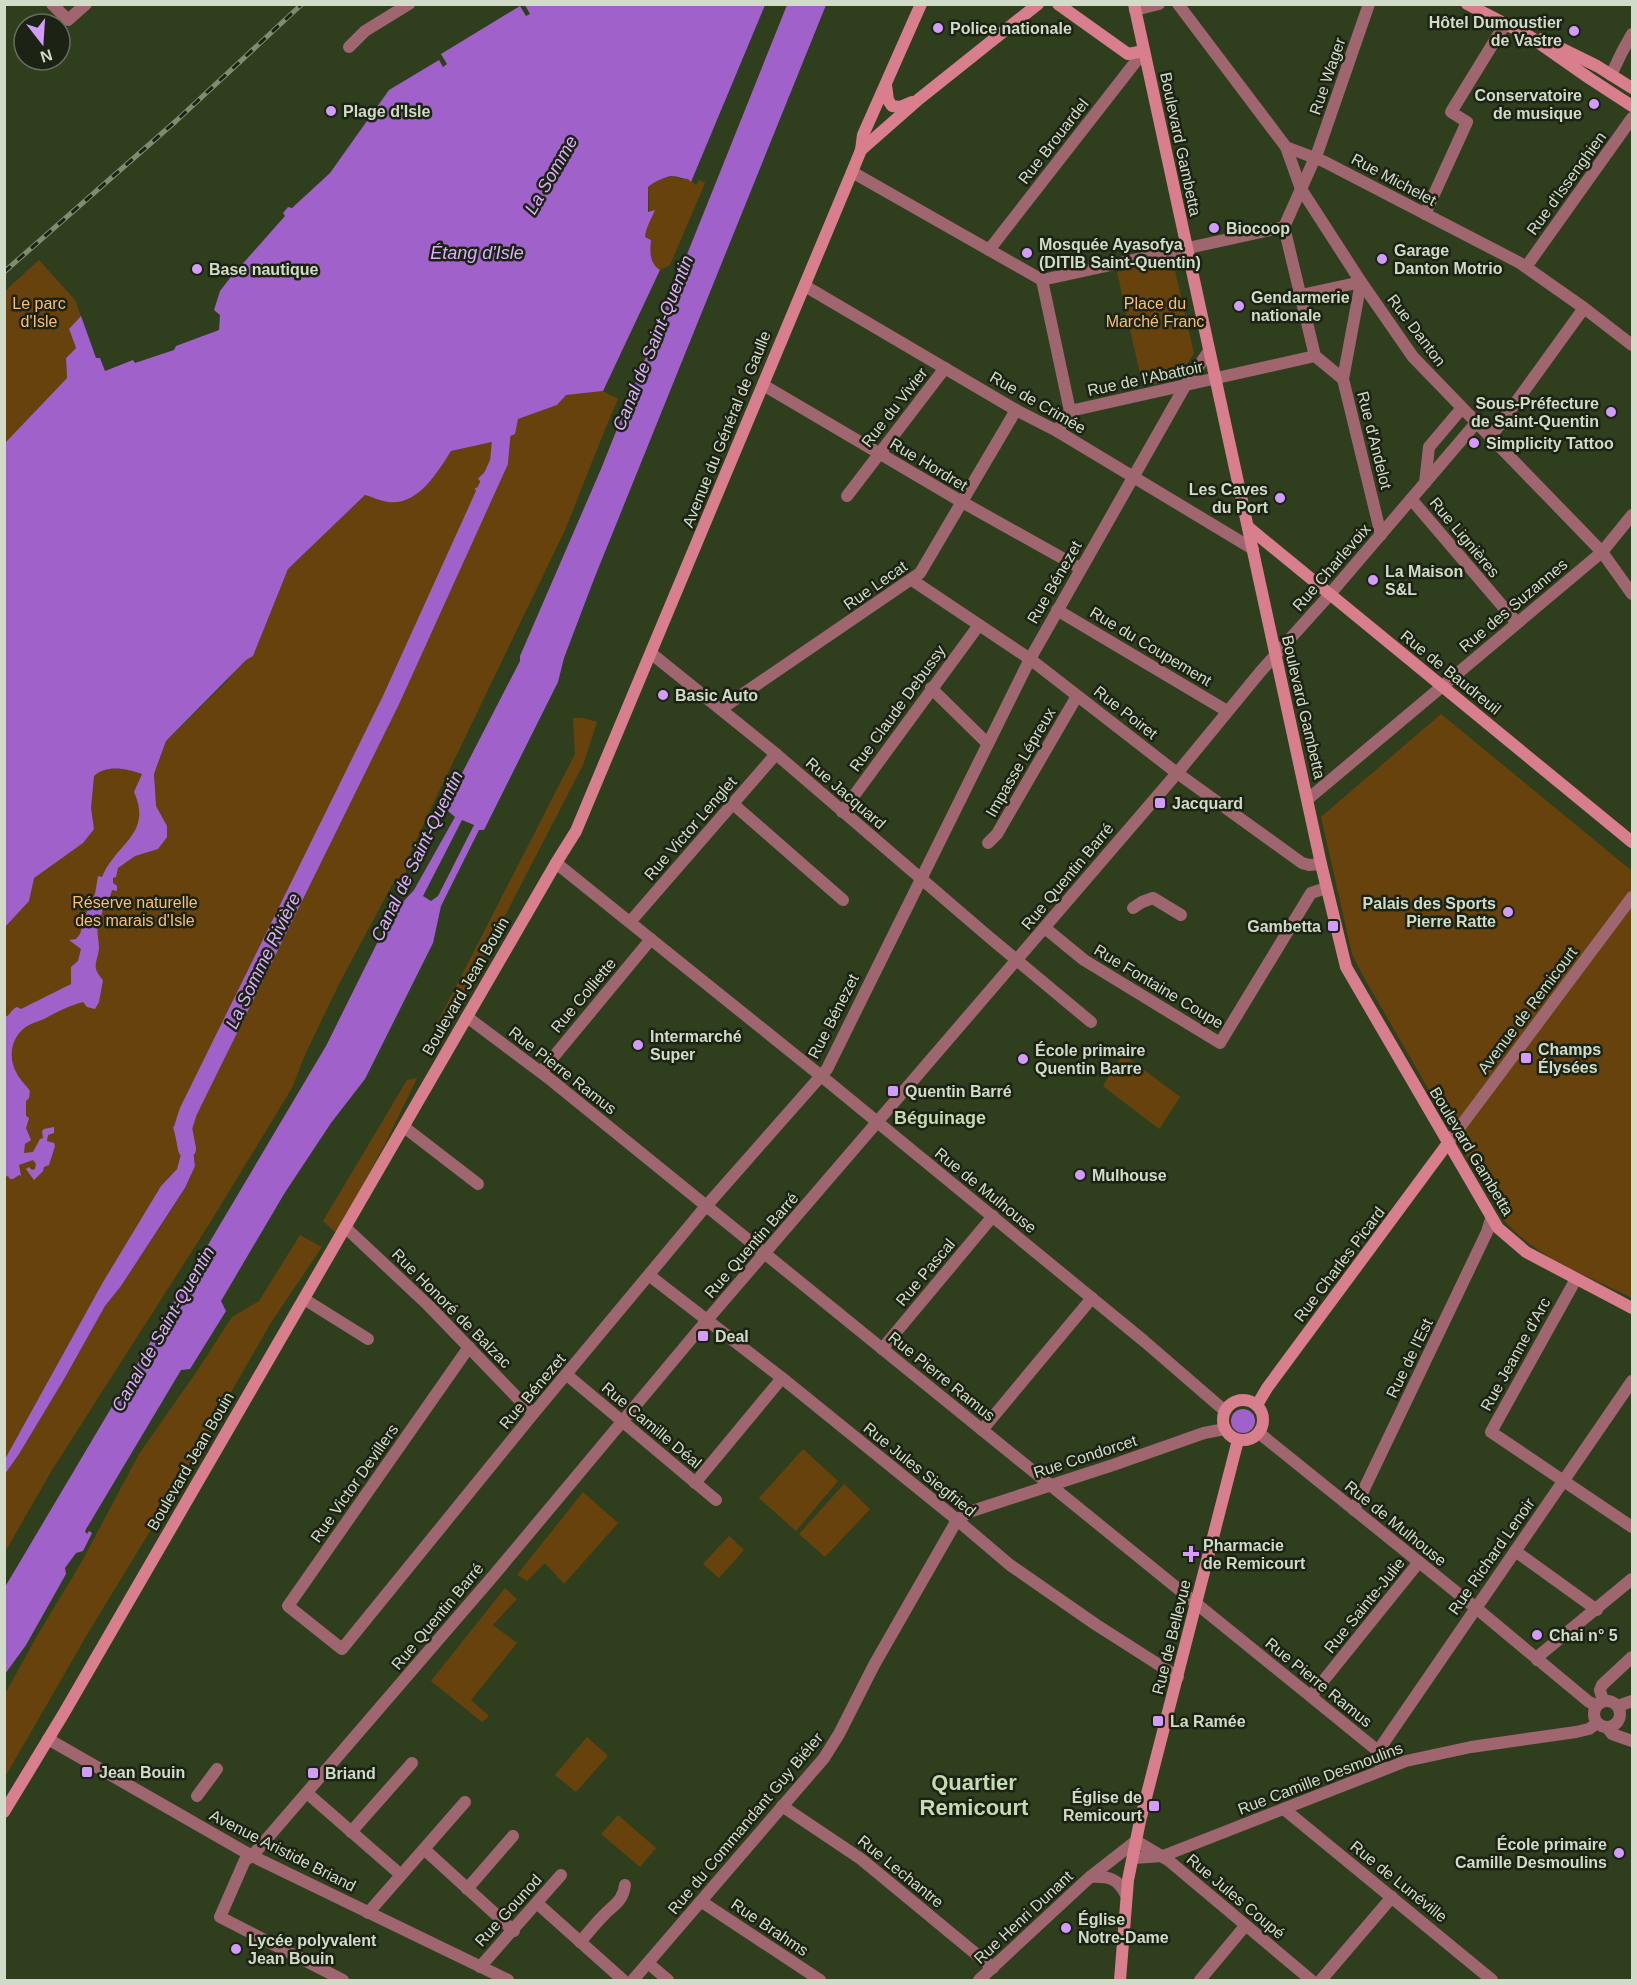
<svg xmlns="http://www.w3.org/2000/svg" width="1637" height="1985" font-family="Arial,sans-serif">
	<rect width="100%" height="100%" fill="#2f3f1d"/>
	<g fill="#68420c">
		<path d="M672 176 681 179H688L696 185 699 180 705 183 670 265 660 270C649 264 650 251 651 240L644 237C646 227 651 220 654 211L649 212 648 187 652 182Z"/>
		<path d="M1172 258 1194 353 1179 378 1143 387 1117 272Z"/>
		<path d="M39 260 75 300 81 316 69 329 76 348 66 358 67 378 5 443V291Z"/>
		<path d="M603 391 618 399C599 442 583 486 565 530L432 806 407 860 406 872 392 885 339 984 304 1057 292 1088 208 1226 52 1470 5 1552V1474L19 1454 63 1381 105 1306 121 1286 185 1189 195 1165 190 1125 178 1145 181 1154 177 1169 161 1186 103 1282 5 1459V758L93 776C108 764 126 769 142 774L139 781 155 782 154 774 166 741 225 683 244 660 253 656 288 569 365 495C372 497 380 501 388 502 418 506 437 473 451 451L501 440 517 419 557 405 566 395Z"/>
		<path d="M1441 714 1632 871V1298C1589 1276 1536 1258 1504 1220L1362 974 1352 954 1321 817Z"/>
		<path d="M573 718H583L597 722 583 765 439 1043 430 1037 575 754Z"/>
		<path d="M1123 1054 1180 1097 1159 1129 1103 1086Z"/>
		<path d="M417 1078 385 1144 336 1233 323 1221 407 1080Z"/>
		<path d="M300 1235 322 1247 272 1321 166 1505 88 1633 5 1777V1694L37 1636 81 1563 139 1454 197 1371 232 1317 259 1301Z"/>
		<path d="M803 1449 838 1481 796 1531 759 1498Z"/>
		<path d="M844 1484 870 1509 825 1557 799 1534Z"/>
		<path d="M583 1492 618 1523 564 1584 545 1563 527 1581 517 1575Z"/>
		<path d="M729 1536 744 1550 719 1578 703 1564Z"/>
		<path d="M505 1588 517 1599 493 1625 517 1643 471 1700 489 1716 482 1722 431 1681Z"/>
		<path d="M587 1737 608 1756 576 1792 555 1775Z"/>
		<path d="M618 1815 656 1848 640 1867 601 1834Z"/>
	</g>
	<g fill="#a061cb" fill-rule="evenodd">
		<path d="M525 5H765L691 182 688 179C682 179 677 176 672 176 666 176 652 183 648 187V212L655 210C651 220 646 227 645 237L651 240C650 251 649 263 660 270L603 391 566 395 557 405 518 419 515 434 501 440 451 451C437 473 418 506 388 502 380 501 372 497 365 495L288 569 253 656 246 660 166 741 154 774 156 806 167 826V837L158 849 135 856 118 868 116 877 113 878V883L117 886V891L112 890 109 900 103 905C103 913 101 916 98 923 96 930 99 940 99 948 98 962 90 966 103 980L99 1002 95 1009 87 1007 83 1002C68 1006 57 1012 44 1019 40 1021 35 1022 31 1024 12 1033 7 1055 16 1072 19 1079 26 1085 30 1091L29 1098 26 1101V1116L29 1118 26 1128 31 1140 25 1144 24 1153 33 1152 40 1139 43 1138 42 1131 44 1129 54 1127V1133L48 1135 47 1141 54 1143 55 1146 49 1165 44 1167 43 1171 34 1180 26 1169 29 1167 32 1170 35 1169 36 1164 33 1160 19 1165 21 1176 19 1175 13 1179H10L8 1176 4 1177 5 1017C11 1015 11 1009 17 1007L21 1009 71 984V967L78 961 81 949 69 940 76 939 80 934 90 902 95 894 98 876 102 877C116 843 153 834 134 792L142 774C127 769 107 764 94 776L91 808 94 829 83 843 34 878 29 901 5 927V443L67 378 66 358 76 348 69 329 81 316 96 358H100L105 371 133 360 135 363 174 350 176 346 219 330 220 315 214 310 220 291 230 278 285 216 283 213 288 207 292 208 330 173 389 90 439 60 443 67 447 64 441 54 520 6 526 16 530 14Z"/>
		<path d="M787 5H826L594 579 564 658 558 682 484 830H479L441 906 433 943 365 1079 331 1123 284 1194 221 1301 226 1311 190 1369 181 1370 85 1531 87 1534 89 1531 92 1533 83 1551 76 1553 65 1568 66 1574 26 1645 5 1674V1587L326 1046 391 915 414 890 455 817 448 811 457 783 520 661V656L601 469ZM462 820 474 825 438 896 431 901 423 896Z"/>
		<path d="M499 462 501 463 499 468 501 475 492 484 494 487 488 488 483 492 482 501 479 503 475 488 480 487V481L478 479C484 471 493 467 499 462Z"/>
		<path d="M190 1125 195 1166 185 1188 121 1286 105 1306 63 1381 19 1454 5 1474V1459L103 1282 161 1186 177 1169 181 1154 173 1127Z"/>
		<circle cx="1243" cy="1421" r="12"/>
	</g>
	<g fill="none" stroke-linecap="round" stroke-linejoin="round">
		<path stroke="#a061cb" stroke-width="18" d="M187 1149 183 1128 188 1112 391 700 499 462 503 418"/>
		<g stroke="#9f666f" stroke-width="12">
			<path d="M52 4 68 20 86 4"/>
			<path d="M1178 4 1286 147 1323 161 1520 263 1584 308 1632 345"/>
			<path d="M1135 10 1159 4"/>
			<path d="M349 47 365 31 409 4"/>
			<path d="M1611 75 1622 52 1632 34"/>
			<path d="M1286 147 1301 189 1361 282 1413 357 1602 552 1632 594"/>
			<path d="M852 172 1042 280"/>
			<path d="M1425 214 1467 122 1451 112 1505 24"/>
			<path d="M1284 227 1315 356"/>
			<path d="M989 250 1144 51"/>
			<path d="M1526 267 1632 118"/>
			<path d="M1042 280 1284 227 1318 151 1369 4"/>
			<path d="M1042 280 1070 411"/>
			<path d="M805 286 1016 410 1057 431 1253 549"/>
			<path d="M1301 295 1361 282 1343 379 1381 535"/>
			<path d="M763 385 962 502 1080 568"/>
			<path d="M1057 431 1070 411 1315 356 1343 379"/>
			<path d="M1490 438 1584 308"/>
			<path d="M1425 483 1429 447 1462 408"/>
			<path d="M847 496 945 368"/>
			<path d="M1411 499 1517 623"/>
			<path d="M912 580 1030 659 1173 770 1302 863 1309 865 1321 864"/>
			<path d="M1057 610 1227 711"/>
			<path d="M652 654 776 754 989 937 1091 1022"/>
			<path d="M931 688 988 744"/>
			<path d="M721 709 920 573 1016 410"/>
			<path d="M1308 799 1602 552 1632 515"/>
			<path d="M733 804 843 900"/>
			<path d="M842 812 979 625"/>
			<path d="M988 843 997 834 1077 696"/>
			<path d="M556 863 831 1084 1144 1341 1225 1411"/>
			<path d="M1133 908 1142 902 1153 898 1181 915"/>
			<path d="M630 922 776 754"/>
			<path d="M1045 928 1084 960 1220 1043 1311 893 1326 888"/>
			<path d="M467 1017 551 1080 1378 1751 1382 1770"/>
			<path d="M541 1072 651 939"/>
			<path d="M404 1127 478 1184"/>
			<path d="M1448 1143 1632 897"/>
			<path d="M346 1228 429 1306 533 1414"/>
			<path d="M650 1276 782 1378 950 1514 1010 1565 1095 1624 1178 1677"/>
			<path d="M1576 1279 1491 1432 1632 1527"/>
			<path d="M304 1299 368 1339"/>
			<path d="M469 1347 288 1606 342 1649 533 1414 701 1212 827 1069 1030 659 1185 386 1209 351"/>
			<path d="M882 1349 993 1216"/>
			<path d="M567 1375 716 1500"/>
			<path d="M982 1430 1092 1298"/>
			<path d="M1259 1433 1476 1608 1589 1702 1597 1705"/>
			<path d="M695 1483 782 1378"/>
			<path d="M1354 1510 1487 1232 1491 1219"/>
			<path d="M1515 1551 1597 1610"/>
			<path d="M1537 1660 1541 1654 1632 1579"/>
			<path d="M1311 1696 1419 1562"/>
			<circle cx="1607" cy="1714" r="13"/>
			<path d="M1603 1701 1600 1690 1602 1685 1632 1657"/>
			<path d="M1618 1706 1632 1701"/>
			<path d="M1607 1727 1612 1734 1632 1741"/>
			<path d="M48 1739 252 1856 508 1980"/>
			<path d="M1378 1751 1632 1381"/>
			<path d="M307 1793 401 1875"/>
			<path d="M197 1796 217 1769"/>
			<path d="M782 1806 861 1859 993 1968"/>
			<path d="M1284 1809 1492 1980"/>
			<path d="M351 1832 412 1763"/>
			<path d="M424 1849 514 1931"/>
			<path d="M1133 1858 1163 1856 1406 1761 1471 1747 1576 1732 1589 1729 1597 1723"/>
			<path d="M1090 1877C1108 1876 1118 1878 1126 1895"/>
			<path d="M467 1889 513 1836"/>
			<path d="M702 1902 820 1980"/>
			<path d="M538 1904 623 1980"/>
			<path d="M368 1913 465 1802"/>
			<path d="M580 1942C588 1933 595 1924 603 1916 613 1905 623 1902 625 1885"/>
			<path d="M648 1963 668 1980"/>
			<path d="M480 1967 561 1875"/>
			<path d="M343 1980 220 1917 245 1860 252 1856 494 1575 707 1320 1178 772 1261 671 1324 601 1476 423"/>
			<path d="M633 1980 824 1758 839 1734 874 1665 957 1520 969 1512 1113 1465 1204 1433 1225 1429"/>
			<path d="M979 1980 1090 1877 1136 1841 1168 1860 1311 1980"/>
			<path d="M1200 1980 1245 1926"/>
			<path d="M1321 1980 1392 1897"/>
		</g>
		<g stroke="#d87e8d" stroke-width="12">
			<path d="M1058 4 1128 54 1144 51"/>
			<path d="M1134 4 1321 864 1346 967 1498 1228 1526 1252 1632 1308"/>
			<path d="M1467 4 1529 36 1589 78 1632 106"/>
			<path d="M1542 39 1597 66 1632 88"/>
			<path d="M886 85 888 100 892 106 900 107 912 102"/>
			<path d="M861 150 919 99 1038 4"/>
			<path d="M1248 527 1632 842"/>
			<circle cx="1243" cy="1420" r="20"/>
			<path d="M1257 1405 1267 1388 1448 1143"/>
			<path d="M4 1812 64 1713 556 863 576 831 852 172 861 150 863 135 921 4"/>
			<path d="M1120 1980 1128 1880 1140 1821 1238 1440"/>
		</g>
		<defs>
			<path id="rail" d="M4 272 176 121 302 4"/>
		</defs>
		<use href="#rail" stroke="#7e8c70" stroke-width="5"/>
		<use href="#rail" stroke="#1c2314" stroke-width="3" stroke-dasharray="9" stroke-linecap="butt"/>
	</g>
	<g fill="#d39cfc" stroke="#1c2314" stroke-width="2">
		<circle cx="938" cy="28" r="6"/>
		<circle cx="1574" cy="31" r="6"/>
		<circle cx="1594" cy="104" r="6"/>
		<circle cx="331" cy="111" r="6"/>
		<circle cx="1214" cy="228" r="6"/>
		<circle cx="1027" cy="253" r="6"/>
		<circle cx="1382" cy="259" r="6"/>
		<circle cx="197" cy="269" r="6"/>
		<circle cx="1239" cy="306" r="6"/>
		<circle cx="1611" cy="412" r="6"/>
		<circle cx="1474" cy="443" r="6"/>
		<circle cx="1280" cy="498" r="6"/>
		<circle cx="1373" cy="580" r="6"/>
		<circle cx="663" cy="695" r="6"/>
		<rect x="1154" y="797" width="12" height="12" rx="3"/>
		<circle cx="1508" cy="912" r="6"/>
		<rect x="1327" y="920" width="12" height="12" rx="3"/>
		<circle cx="638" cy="1045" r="6"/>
		<rect x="1520" y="1052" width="12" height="12" rx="3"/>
		<circle cx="1023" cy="1059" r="6"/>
		<rect x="887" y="1085" width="12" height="12" rx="3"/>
		<circle cx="1080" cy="1175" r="6"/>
		<rect x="697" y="1330" width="12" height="12" rx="3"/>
		<path d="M1188 1545h6v6h6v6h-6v6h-6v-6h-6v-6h6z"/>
		<circle cx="1537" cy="1635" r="6"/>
		<rect x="1152" y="1715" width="12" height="12" rx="3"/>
		<rect x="81" y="1766" width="12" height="12" rx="3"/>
		<rect x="307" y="1767" width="12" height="12" rx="3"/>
		<rect x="1148" y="1800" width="12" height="12" rx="3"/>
		<circle cx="1619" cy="1853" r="6"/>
		<circle cx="1066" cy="1928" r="6"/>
		<circle cx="236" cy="1949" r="6"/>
	</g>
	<g text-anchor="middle" stroke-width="5" stroke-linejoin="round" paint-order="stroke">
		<g font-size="16" font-weight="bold" fill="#d1dcc8" stroke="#1c2314" text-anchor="start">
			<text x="1562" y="28" text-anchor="end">Hôtel Dumoustier<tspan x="1562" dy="18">de Vastre</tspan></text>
			<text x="950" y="34">Police nationale</text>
			<text x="1582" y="101" text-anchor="end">Conservatoire<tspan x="1582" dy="18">de musique</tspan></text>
			<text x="343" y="117">Plage d'Isle</text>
			<text x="1226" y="234">Biocoop</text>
			<text x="1039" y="250">Mosquée Ayasofya<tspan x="1039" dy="18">(DITIB Saint-Quentin)</tspan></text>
			<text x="1394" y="256">Garage<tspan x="1394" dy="18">Danton Motrio</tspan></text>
			<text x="209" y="275">Base nautique</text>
			<text x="1251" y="303">Gendarmerie<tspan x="1251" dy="18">nationale</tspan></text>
			<text x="1599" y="409" text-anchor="end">Sous-Préfecture<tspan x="1599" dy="18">de Saint-Quentin</tspan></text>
			<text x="1486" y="449">Simplicity Tattoo</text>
			<text x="1268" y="495" text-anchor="end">Les Caves<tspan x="1268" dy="18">du Port</tspan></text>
			<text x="1385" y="577">La Maison<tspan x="1385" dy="18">S&amp;L</tspan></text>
			<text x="675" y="701">Basic Auto</text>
			<text x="1172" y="809">Jacquard</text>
			<text x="1496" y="909" text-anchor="end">Palais des Sports<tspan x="1496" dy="18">Pierre Ratte</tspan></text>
			<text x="1321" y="932" text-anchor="end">Gambetta</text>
			<text x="650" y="1042">Intermarché<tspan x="650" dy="18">Super</tspan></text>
			<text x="1538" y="1055">Champs<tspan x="1538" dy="18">Élysées</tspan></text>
			<text x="1035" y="1056">École primaire<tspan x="1035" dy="18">Quentin Barre</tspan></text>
			<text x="905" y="1097">Quentin Barré</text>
			<text x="1092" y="1181">Mulhouse</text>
			<text x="715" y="1342">Deal</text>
			<text x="1203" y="1551">Pharmacie<tspan x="1203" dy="18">de Remicourt</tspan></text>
			<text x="1549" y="1641">Chai n° 5</text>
			<text x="1170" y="1727">La Ramée</text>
			<text x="99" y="1778">Jean Bouin</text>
			<text x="325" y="1779">Briand</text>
			<text x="1142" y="1803" text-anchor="end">Église de<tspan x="1142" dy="18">Remicourt</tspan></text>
			<text x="1607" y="1850" text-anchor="end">École primaire<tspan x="1607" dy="18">Camille Desmoulins</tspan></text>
			<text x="1078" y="1925">Église<tspan x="1078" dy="18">Notre-Dame</tspan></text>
			<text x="248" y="1946">Lycée polyvalent<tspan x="248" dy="18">Jean Bouin</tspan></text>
		</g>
		<g font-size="16" fill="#d1dcc8" stroke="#1c2314">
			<text transform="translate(1327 76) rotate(-71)" y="6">Rue Wager</text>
			<text transform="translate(1053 141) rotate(-52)" y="6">Rue Brouardel</text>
			<text transform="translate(1181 144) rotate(78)" y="6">Boulevard Gambetta</text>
			<text transform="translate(1394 179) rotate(28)" y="6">Rue Michelet</text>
			<text transform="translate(1566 183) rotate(-54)" y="6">Rue d'Issenghien</text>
			<text transform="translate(1417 330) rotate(53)" y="6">Rue Danton</text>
			<text transform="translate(1145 378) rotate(-12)" y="6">Rue de l'Abattoir</text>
			<text transform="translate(1038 402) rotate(30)" y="6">Rue de Crimée</text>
			<text transform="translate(894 407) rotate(-52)" y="6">Rue du Vivier</text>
			<text transform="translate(726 429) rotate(-68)" y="6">Avenue du Général de Gaulle</text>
			<text transform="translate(1375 440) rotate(76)" y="6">Rue d'Andelot</text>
			<text transform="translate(929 464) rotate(31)" y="6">Rue Hordret</text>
			<text transform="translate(1465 537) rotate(50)" y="6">Rue Lignières</text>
			<text transform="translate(1331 567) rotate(-49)" y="6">Rue Charlevoix</text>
			<text transform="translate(1054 582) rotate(-60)" y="6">Rue Bénezet</text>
			<text transform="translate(875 585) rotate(-35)" y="6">Rue Lecat</text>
			<text transform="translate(1513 605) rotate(-40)" y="6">Rue des Suzannes</text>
			<text transform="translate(1151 646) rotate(31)" y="6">Rue du Coupement</text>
			<text transform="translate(1451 672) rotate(39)" y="6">Rue de Baudreuil</text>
			<text transform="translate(1304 707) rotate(77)" y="6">Boulevard Gambetta</text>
			<text transform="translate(897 708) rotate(-54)" y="6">Rue Claude Debussy</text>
			<text transform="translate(1126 712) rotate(38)" y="6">Rue Poiret</text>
			<text transform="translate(1020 762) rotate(-60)" y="6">Impasse Lépreux</text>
			<text transform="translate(846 793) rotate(41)" y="6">Rue Jacquard</text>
			<text transform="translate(690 828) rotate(-49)" y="6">Rue Victor Lenglet</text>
			<text transform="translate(1067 876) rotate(-50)" y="6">Rue Quentin Barré</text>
			<text transform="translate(465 986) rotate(-60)" y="6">Boulevard Jean Bouin</text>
			<text transform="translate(1159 986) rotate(31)" y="6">Rue Fontaine Coupe</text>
			<text transform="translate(583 995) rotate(-50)" y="6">Rue Colliette</text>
			<text transform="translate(1527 1010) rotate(-53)" y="6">Avenue de Remicourt</text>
			<text transform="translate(833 1016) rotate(-63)" y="6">Rue Bénezet</text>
			<text transform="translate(563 1070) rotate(38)" y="6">Rue Pierre Ramus</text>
			<text transform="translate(1472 1151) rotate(59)" y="6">Boulevard Gambetta</text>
			<text transform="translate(986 1190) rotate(39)" y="6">Rue de Mulhouse</text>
			<text transform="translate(751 1245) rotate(-49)" y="6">Rue Quentin Barré</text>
			<text transform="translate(1339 1264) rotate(-53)" y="6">Rue Charles Picard</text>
			<text transform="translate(925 1272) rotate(-50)" y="6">Rue Pascal</text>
			<text transform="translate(452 1308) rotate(45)" y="6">Rue Honoré de Balzac</text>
			<text transform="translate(1515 1354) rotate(-61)" y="6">Rue Jeanne d'Arc</text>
			<text transform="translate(1409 1358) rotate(-64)" y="6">Rue de l'Est</text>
			<text transform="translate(942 1376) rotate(39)" y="6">Rue Pierre Ramus</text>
			<text transform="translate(532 1391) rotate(-50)" y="6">Rue Bénezet</text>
			<text transform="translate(652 1425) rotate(40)" y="6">Rue Camille Déal</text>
			<text transform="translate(1085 1456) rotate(-18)" y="6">Rue Condorcet</text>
			<text transform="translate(190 1461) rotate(-60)" y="6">Boulevard Jean Bouin</text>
			<text transform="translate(920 1469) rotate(39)" y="6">Rue Jules Siegfried</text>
			<text transform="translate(354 1483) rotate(-55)" y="6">Rue Victor Devillers</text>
			<text transform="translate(1396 1523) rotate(39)" y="6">Rue de Mulhouse</text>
			<text transform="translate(1491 1556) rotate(-55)" y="6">Rue Richard Lenoir</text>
			<text transform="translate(1364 1605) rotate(-51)" y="6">Rue Sainte-Julie</text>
			<text transform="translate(437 1616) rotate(-50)" y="6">Rue Quentin Barré</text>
			<text transform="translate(1171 1637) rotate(-76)" y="6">Rue de Bellevue</text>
			<text transform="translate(1319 1682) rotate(39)" y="6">Rue Pierre Ramus</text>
			<text transform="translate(1320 1778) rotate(-21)" y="6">Rue Camille Desmoulins</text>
			<text transform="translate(745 1823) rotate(-50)" y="6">Rue du Commandant Guy Biéler</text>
			<text transform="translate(283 1850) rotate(27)" y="6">Avenue Aristide Briand</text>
			<text transform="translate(901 1871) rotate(39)" y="6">Rue Lechantre</text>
			<text transform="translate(1399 1881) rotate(39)" y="6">Rue de Lunéville</text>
			<text transform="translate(1236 1896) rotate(40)" y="6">Rue Jules Coupé</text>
			<text transform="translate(508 1910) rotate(-48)" y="6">Rue Gounod</text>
			<text transform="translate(1023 1917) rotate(-43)" y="6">Rue Henri Dunant</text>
			<text transform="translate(770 1927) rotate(34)" y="6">Rue Brahms</text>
		</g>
		<g font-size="16" fill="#fcbd73" stroke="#1c2314">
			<text x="39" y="309">Le parc<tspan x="39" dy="18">d'Isle</tspan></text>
			<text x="1155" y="309">Place du<tspan x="1155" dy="18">Marché Franc</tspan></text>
			<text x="135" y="908">Réserve naturelle<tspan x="135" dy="18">des marais d'Isle</tspan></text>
		</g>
		<g font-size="18" font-style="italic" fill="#dbaffd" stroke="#1c2314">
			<text transform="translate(551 175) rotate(-60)" y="6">La Somme</text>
			<text x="477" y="259">Étang d'Isle</text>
			<text transform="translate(653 343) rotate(-68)" y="6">Canal de Saint-Quentin</text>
			<text transform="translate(417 856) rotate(-64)" y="6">Canal de Saint-Quentin</text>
			<text transform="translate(263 961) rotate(-64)" y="6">La Somme Rivière</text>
			<text transform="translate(163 1329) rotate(-60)" y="6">Canal de Saint-Quentin</text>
		</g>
		<g font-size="18" font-weight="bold" fill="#c6dbb2" stroke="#1c2314">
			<text x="940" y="1124">Béguinage</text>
		</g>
		<g font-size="22" font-weight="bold" fill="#c6dbb2" stroke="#1c2314">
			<text x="974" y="1790">Quartier<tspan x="974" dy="25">Remicourt</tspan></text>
		</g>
	</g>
	<rect width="1637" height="1985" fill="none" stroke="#d1dcc8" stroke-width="12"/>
	<g transform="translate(42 42) rotate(163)"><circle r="28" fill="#1c2314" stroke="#646d5c" stroke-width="1.5"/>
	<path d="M0-4.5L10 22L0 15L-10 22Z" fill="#d39cfc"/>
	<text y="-9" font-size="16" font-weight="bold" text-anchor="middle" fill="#d1dcc8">N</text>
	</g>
</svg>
